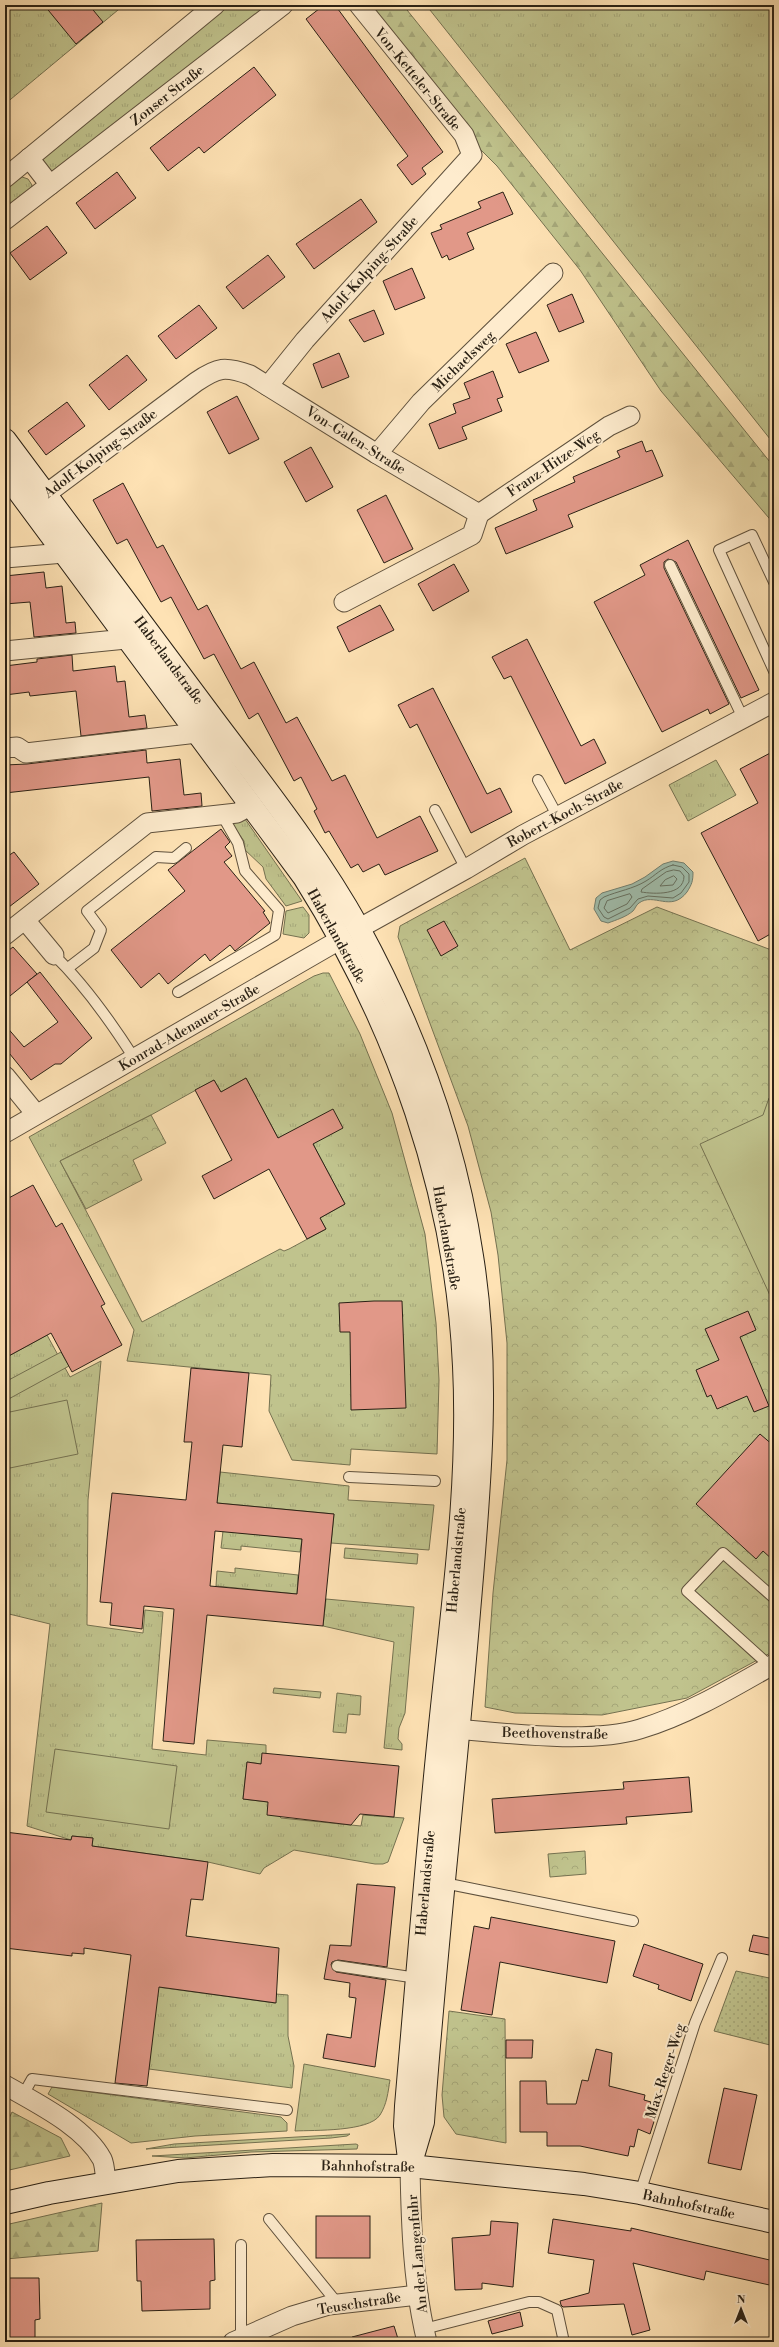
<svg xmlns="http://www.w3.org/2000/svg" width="779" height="2347" font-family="'Libre Bodoni',serif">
	<defs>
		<pattern id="grass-tufts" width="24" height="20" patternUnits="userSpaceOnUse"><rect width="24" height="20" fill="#c0c38d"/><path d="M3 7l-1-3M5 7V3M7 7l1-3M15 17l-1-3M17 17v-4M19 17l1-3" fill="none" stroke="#a5a779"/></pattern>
		<pattern id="forest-firs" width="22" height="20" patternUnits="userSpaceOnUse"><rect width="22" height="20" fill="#c0c38d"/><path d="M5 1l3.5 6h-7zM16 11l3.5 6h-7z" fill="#a5a779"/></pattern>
		<pattern id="park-crowns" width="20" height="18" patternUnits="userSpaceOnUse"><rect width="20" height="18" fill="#c0c38d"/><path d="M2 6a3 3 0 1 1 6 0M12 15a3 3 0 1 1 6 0" fill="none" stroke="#a5a779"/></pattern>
		<pattern id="garden-dots" width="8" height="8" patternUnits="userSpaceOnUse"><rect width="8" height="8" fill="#c0c38d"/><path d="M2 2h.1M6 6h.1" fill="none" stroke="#a5a779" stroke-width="1.8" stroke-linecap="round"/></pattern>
	</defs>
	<rect width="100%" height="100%" fill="#fee2b4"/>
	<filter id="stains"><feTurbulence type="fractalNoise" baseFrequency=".005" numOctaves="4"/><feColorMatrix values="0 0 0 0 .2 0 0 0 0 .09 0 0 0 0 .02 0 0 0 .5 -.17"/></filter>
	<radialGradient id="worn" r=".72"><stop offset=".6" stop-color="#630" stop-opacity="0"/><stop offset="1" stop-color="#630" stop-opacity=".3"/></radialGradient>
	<g fill="url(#grass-tufts)" stroke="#757251" fill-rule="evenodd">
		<path d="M5 5H124L5 104Z"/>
		<path d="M226 5H274L54 173 39 163 43 155Z"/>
		<path d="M426 5H774V444Z"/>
		<path d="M22 177 28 179 32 185 31 192 5 211V188Z"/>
		<path d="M716 760 736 795 688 821 669 785Z"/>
		<path d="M245 819 302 901 286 906 266 879 263 867 244 849V841L232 824Z"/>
		<path d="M303 907 309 915V933L304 938 283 934 286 911Z"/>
		<path d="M323 973H329L360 1034 392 1113 425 1234 436 1323 439 1380 437 1454 351 1449 350 1465 292 1460 269 1411 271 1375 127 1361 134 1330 29 1137 314 976ZM246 1078 278 1138 313 1144 345 1204 320 1218 326 1229 289 1249 284 1251 280 1249 142 1322 95 1228 60 1161 151 1115 214 1080 221 1092Z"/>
		<path d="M47 1335 70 1377 101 1361 88 1500 87 1625 143 1633 145 1610 163 1612 152 1749 206 1755 207 1740 266 1745V1754L261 1764 247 1762 243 1799 268 1802 281 1818 361 1826 363 1815 404 1818 388 1862 383 1864H375L294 1850 264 1868 260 1874 208 1862 92 1846 93 1838 72 1836 71 1840 27 1826 50 1624 5 1613V1358Z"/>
		<path d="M220 1472 349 1486 348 1500 434 1505 429 1550 331 1543 334 1514 217 1503Z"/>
		<path d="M223 1531 302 1539 300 1552 241 1546V1550L221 1548Z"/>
		<path d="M345 1548 418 1554 417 1564 344 1558Z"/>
		<path d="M235 1568 298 1575 297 1594 216 1586 217 1571 235 1573Z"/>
		<path d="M326 1599 414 1607 405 1713 399 1728 398 1739 402 1744V1750L384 1748 394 1642 323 1626Z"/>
		<path d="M274 1688 321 1692 320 1698 273 1693Z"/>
		<path d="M337 1693 361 1696 360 1715 348 1714 346 1733 333 1732Z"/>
		<path d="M150 1986 275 2003 276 1994 288 1995V2036L294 2066 292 2088 149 2069Z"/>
		<path d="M304 2064 390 2080C388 2092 387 2104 380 2115 369 2132 314 2130 295 2131Z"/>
		<path d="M52 2087 281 2117 287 2123V2131L195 2136 131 2143 48 2094Z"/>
		<path d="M350 2134 347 2136 331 2138 146 2149 174 2144Z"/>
		<path d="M356 2144 358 2145 357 2149 251 2152 185 2158 152 2156Z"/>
	</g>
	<g fill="url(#forest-firs)" stroke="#757251">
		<path d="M362 5H403L774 467V524L661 391 580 270 497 166 473 142Z"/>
		<path d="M12 2112 61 2138 70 2156 5 2171V2127Z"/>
		<path d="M102 2203 98 2251 5 2259V2225Z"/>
	</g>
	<g fill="url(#park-crowns)" stroke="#757251">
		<path d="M525 858 570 950 657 907 774 951V1651L687 1698 602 1715 515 1713 485 1707 493 1593 507 1460V1343L498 1255 491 1212 468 1126 398 937 400 926Z"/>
		<path d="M151 1115 166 1143 133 1160 142 1180 86 1209 60 1161Z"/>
		<path d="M585 1851 586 1874 550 1877 548 1854Z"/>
		<path d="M449 2011 505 2019 506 2143 456 2134 444 2117 442 2095Z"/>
	</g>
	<path fill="url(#garden-dots)" stroke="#757251" d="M736 1971 774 1979V2046L714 2031Z"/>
	<g fill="#c0c38d" stroke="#757251">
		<path d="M774 1094V1304L700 1144 763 1115 769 1098Z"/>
		<path d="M61 1352 69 1366 5 1401V1382Z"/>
		<path d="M67 1400 78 1454 5 1469V1413Z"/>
		<path d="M55 1749 177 1766 169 1829 46 1812Z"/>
	</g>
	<path fill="#a0bead" stroke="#717f70" d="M673 861 684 863 693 872C693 881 692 884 687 892 671 913 654 892 639 903 636 905 635 909 633 911 626 917 616 920 608 923L601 921 594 909 596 898 602 893 632 884 645 877 663 864Z"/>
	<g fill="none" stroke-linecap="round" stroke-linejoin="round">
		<g stroke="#657061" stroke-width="1">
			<path d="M673 865 682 867 689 874V882L681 893 673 898 648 896 638 899 630 908 608 919 604 917 598 908 600 900 604 897C618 891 633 889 646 881 656 875 661 868 673 865Z"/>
			<path d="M674 870 680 871 684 876C684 896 654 894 641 892L642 889 666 872Z"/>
			<path d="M674 876 677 879 673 885 660 886 665 880Z"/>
			<path d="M630 894 632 897 627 904 608 913 604 908 607 901Z"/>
		</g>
	</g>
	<g fill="#e19888" stroke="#2a2115" fill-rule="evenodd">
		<path d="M44 5H89L103 22 76 44Z"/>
		<path d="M324 5H335L443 152 422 168 426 174 412 185 397 165 408 156 306 19Z"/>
		<path d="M254 67 276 95 204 153 199 147 168 171 150 148Z"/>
		<path d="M117 172 136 198 95 229 76 203Z"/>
		<path d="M503 192 513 214 467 233 474 249 449 260 447 255 442 258 431 233 442 229 440 225 481 208 478 202Z"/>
		<path d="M361 199 377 222 314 269 296 244Z"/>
		<path d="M47 226 67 253 30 280 10 253Z"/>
		<path d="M268 255 285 277 243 309 226 287Z"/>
		<path d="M412 268 425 298 395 310 383 281Z"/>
		<path d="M572 294 584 322 559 332 547 305Z"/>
		<path d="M199 305 217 328 176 359 158 336Z"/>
		<path d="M374 310 384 334 364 342 349 320Z"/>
		<path d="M536 332 549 361 519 373 506 344Z"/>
		<path d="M339 353 349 377 322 388 313 364Z"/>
		<path d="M127 355 147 380 109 410 89 385Z"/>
		<path d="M493 371 503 397 497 399 502 411 462 427 467 439 439 449 429 424 456 413 453 404 470 398 464 383Z"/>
		<path d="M237 396 259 439 229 454 207 412Z"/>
		<path d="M67 402 85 426 46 455 28 431Z"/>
		<path d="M642 441 646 452 652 450 663 476 568 515 573 527 506 554 495 528 537 510 533 500 575 482 573 477 620 457 617 451Z"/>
		<path d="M311 447 333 487 306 502 284 462Z"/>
		<path d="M123 483 157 548 163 545 198 610 207 605 241 669 254 662 286 723 297 717 332 781 345 775 377 838 420 816 438 851 385 875 379 864 363 872 358 864 351 868 329 831 325 833 314 811 317 809 301 777 294 781 258 713 249 719 214 654 204 659 171 597 161 602 127 539 117 544 93 500Z"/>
		<path d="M386 495 413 549 384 563 357 510Z"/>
		<path d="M688 540 759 690 741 698 676 562 668 559 664 562V568L729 704 710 714 708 709 662 732 594 602 645 575 640 565Z"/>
		<path d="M454 564 469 591 433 611 418 584Z"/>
		<path d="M44 572 46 588 62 586 66 623 75 622 76 633 34 637 30 602 5 604V576Z"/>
		<path d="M380 605 394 630 349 652 337 627Z"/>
		<path d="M527 639 581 746 594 739 606 763 565 784 511 676 504 679 492 657Z"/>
		<path d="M72 655 73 671 115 666 117 682 125 681 129 717 145 715 147 728 81 736 76 691 30 696 29 692 5 695V666L37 662V659Z"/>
		<path d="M433 688 487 794 500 788 512 812 471 833 417 724 410 728 398 705Z"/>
		<path d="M146 750 147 763 180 759 184 795 201 793 202 806 152 811 149 777 5 793V765L27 764Z"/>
		<path d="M774 751V932L758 941 701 833 758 803 740 769Z"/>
		<path d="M221 829 230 842 225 847 232 856 224 862 265 911 263 912 270 923 235 951 230 945 210 961 205 954 168 984 159 973 141 988 111 950 185 891 168 870Z"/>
		<path d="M14 852 39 884 5 910V858Z"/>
		<path d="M444 921 458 946 441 956 427 930Z"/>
		<path d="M13 947 37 974 5 1000V953Z"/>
		<path d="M40 972 92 1038 61 1064H55L31 1080 5 1048V1025L24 1047 58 1022 27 982Z"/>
		<path d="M246 1078 278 1138 333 1109 343 1128 313 1144 345 1204 320 1218 326 1229 307 1239 269 1169 214 1199 202 1176 232 1160 195 1090 214 1080 221 1092Z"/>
		<path d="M33 1185 56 1227 62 1223 105 1304 101 1306 122 1345 72 1372 51 1333 5 1358V1200Z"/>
		<path d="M374 1301H402L406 1408 351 1410 350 1332H340L339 1303Z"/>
		<path d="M748 1311 756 1330 740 1337 769 1406 754 1412 747 1396 717 1409 711 1395 707 1397 696 1370 719 1360 705 1329Z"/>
		<path d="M191 1368 249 1373 242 1447 223 1445 217 1503 334 1514 323 1626 207 1615 194 1744 163 1741 174 1609 144 1606 142 1629 110 1625 112 1603 100 1602 112 1493 186 1500 192 1442H184ZM215 1531 302 1539 297 1594 210 1586Z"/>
		<path d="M760 1434 774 1446V1561L763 1551 756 1559 696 1504Z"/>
		<path d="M262 1753 399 1766 394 1817 360 1814 351 1825 267 1815 268 1802 243 1799 247 1762 261 1764Z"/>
		<path d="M689 1777 692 1812 626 1817 627 1824 495 1833 492 1799 624 1789 623 1782Z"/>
		<path d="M5 1832 71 1840 72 1836 93 1838 92 1846 208 1862 203 1900 191 1899 186 1936 279 1948 276 2003 159 1987 147 2086 115 2083 131 1955 84 1948V1954L72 1953V1956L5 1948Z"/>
		<path d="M357 1884 395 1887 387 1967 338 1960 332 1962 331 1965 336 1972 386 1980 375 2067 323 2058 327 2034 351 2038 356 1998 349 1997 350 1983 324 1979 330 1945 351 1946Z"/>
		<path d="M491 1917 615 1941 607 1983 500 1962 492 2015 461 2010 474 1926 489 1929Z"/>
		<path d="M753 1935 774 1939V1956L749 1951Z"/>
		<path d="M644 1944 703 1964 691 2001 658 1989 659 1985 633 1976Z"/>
		<path d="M506 2040H533L532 2058H506Z"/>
		<path d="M596 2049 612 2053 609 2086 645 2095 644 2100 651 2102 648 2109 657 2112 650 2134 638 2129 634 2147 630 2146 628 2156 580 2146H547V2132H520V2081H546L547 2104H576L582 2080 588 2081Z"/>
		<path d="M724 2088 757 2095 741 2170 708 2163Z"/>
		<rect x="316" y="2216" width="54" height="42"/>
		<path d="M553 2219 631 2231V2228L774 2261V2286L706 2271 704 2280 633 2263 650 2330 632 2335 624 2304 563 2307 561 2305 560 2301 589 2293 594 2260 548 2253Z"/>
		<path d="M491 2221 518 2223 513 2287 482 2283V2289L455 2290 452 2238 490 2235Z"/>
		<path d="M214 2239 215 2280 210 2281V2309L142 2311 141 2281H137L136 2240Z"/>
		<path d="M5 2278H39L40 2319 35 2320V2342H5Z"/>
		<path d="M520 2312 523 2326 492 2334 488 2321Z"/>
		<path d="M394 2326 399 2342H353L352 2337Z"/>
	</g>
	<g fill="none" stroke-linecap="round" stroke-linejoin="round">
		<defs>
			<g id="lane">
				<path d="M670 565 743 718"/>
				<path d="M774 582 752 535 719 550 774 671"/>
				<path d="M538 780 558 817"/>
				<path d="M435 810 466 869"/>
				<path d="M54 955C85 985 111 1022 134 1058"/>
				<path d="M68 968 94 948 101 930 87 911 156 857 174 858 186 848"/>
				<path d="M178 992 275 935 279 910 245 871 238 843 222 815"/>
				<path d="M349 1477 435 1481"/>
				<path d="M770 1666 687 1591 723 1553 774 1598"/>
				<path d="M444 1883 633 1921"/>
				<path d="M337 1966 417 1978"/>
				<path d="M23 2095 32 2079 287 2110"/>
				<path d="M640 2193 695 2023 722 1958"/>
				<path d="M269 2219 338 2304"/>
				<path d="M424 2329 529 2302H539L557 2310 564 2342"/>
				<path d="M241 2339V2245"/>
			</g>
			<g id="street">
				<path d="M29 158 50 185"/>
				<path d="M5 178 215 5"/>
				<path d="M5 220 283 5"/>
				<path d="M268 386 305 340 472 155 464 135 359 5"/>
				<path d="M377 454 421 402 553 273"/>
				<path d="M34 503 196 382C218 367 225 366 250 375L377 454 479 514"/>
				<path d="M479 514 609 426 630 416"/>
				<path d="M5 558 64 553"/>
				<path d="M344 602 472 535 479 514"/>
				<path d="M5 651 126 639"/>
				<path d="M5 748 17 747 26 753 197 733"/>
				<path d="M25 920 54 955"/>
				<path d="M358 929 466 869 523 835 774 702"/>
				<path d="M5 935 147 823 237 813 250 806"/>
				<path d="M5 1076 36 1114"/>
				<path d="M5 1133 341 939"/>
				<path d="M443 1728C499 1732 587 1745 640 1729 687 1715 732 1688 774 1664"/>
				<path d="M5 2085C36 2103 84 2126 102 2159 105 2165 105 2176 106 2183"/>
				<path d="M410 2166C411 2225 413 2285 427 2342"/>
				<path d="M233 2342 292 2316 329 2305 418 2295"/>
			</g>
			<g id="secondary">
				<path d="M5 440C74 533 144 626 213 719 264 787 318 855 359 929 414 1030 455 1142 472 1256 491 1374 479 1494 469 1612 455 1782 435 1952 423 2122L410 2166"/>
				<path d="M5 473 304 877C397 1025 456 1191 464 1366 470 1486 452 1607 440 1726 427 1853 417 1979 406 2106L405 2126 409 2159"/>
				<path d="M5 2203 49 2193 178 2171 273 2165 410 2166 584 2184 640 2193 774 2222"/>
			</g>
		</defs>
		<use href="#lane" stroke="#5f513d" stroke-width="12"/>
		<use href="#street" stroke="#5f513d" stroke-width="21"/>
		<use href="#secondary" stroke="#2a2115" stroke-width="24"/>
		<use href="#lane" stroke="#feecce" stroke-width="10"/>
		<use href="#street" stroke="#feecce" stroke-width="19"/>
		<use href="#secondary" stroke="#feecce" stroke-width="22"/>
	</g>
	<g text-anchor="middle" stroke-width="4" stroke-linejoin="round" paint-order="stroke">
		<g font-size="14" fill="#2a2115" stroke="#feecce">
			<text transform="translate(418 79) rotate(51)" y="5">Von-Ketteler-Straße</text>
			<text transform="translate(167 95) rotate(-38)" y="5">Zonser Straße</text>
			<text transform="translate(369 269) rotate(-48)" y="5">Adolf-Kolping-Straße</text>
			<text transform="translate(463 361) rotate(-44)" y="5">Michaelsweg</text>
			<text transform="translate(356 440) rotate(32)" y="5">Von-Galen-Straße</text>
			<text transform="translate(100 453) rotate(-37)" y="5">Adolf-Kolping-Straße</text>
			<text transform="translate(553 463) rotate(-34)" y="5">Franz-Hitze-Weg</text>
			<text transform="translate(169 660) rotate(53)" y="5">Haberlandstraße</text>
			<text transform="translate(565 813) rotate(-28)" y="5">Robert-Koch-Straße</text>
			<text transform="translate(337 936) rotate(61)" y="5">Haberlandstraße</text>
			<text transform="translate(189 1027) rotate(-30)" y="5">Konrad-Adenauer-Straße</text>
			<text transform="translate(447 1238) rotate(80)" y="5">Haberlandstraße</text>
			<text transform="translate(456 1560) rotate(-85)" y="5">Haberlandstraße</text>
			<text transform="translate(555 1733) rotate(1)" y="5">Beethovenstraße</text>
			<text transform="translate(425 1883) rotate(-85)" y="5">Haberlandstraße</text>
			<text transform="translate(665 2071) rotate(-72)" y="5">Max-Reger-Weg</text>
			<text transform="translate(368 2166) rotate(1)" y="5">Bahnhofstraße</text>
			<text transform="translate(689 2204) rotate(12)" y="5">Bahnhofstraße</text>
			<text transform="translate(417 2254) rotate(-95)" y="5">An der Langenfuhr</text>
			<text transform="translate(359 2303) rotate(-9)" y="5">Teuschstraße</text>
		</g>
	</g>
	<rect width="779" height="2347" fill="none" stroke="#fee2b4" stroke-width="20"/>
	<rect x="6" y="6" width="767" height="2335" fill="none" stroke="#2a2115" stroke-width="2"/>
	<rect x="10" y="10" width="759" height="2327" fill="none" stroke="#2a2115"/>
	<g transform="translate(741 2309)" stroke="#feecce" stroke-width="3" paint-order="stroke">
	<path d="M0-3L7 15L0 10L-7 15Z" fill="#2a2115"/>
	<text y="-6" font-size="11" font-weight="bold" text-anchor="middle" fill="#2a2115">N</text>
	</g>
	<rect width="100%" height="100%" filter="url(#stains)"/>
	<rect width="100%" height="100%" fill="url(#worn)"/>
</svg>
